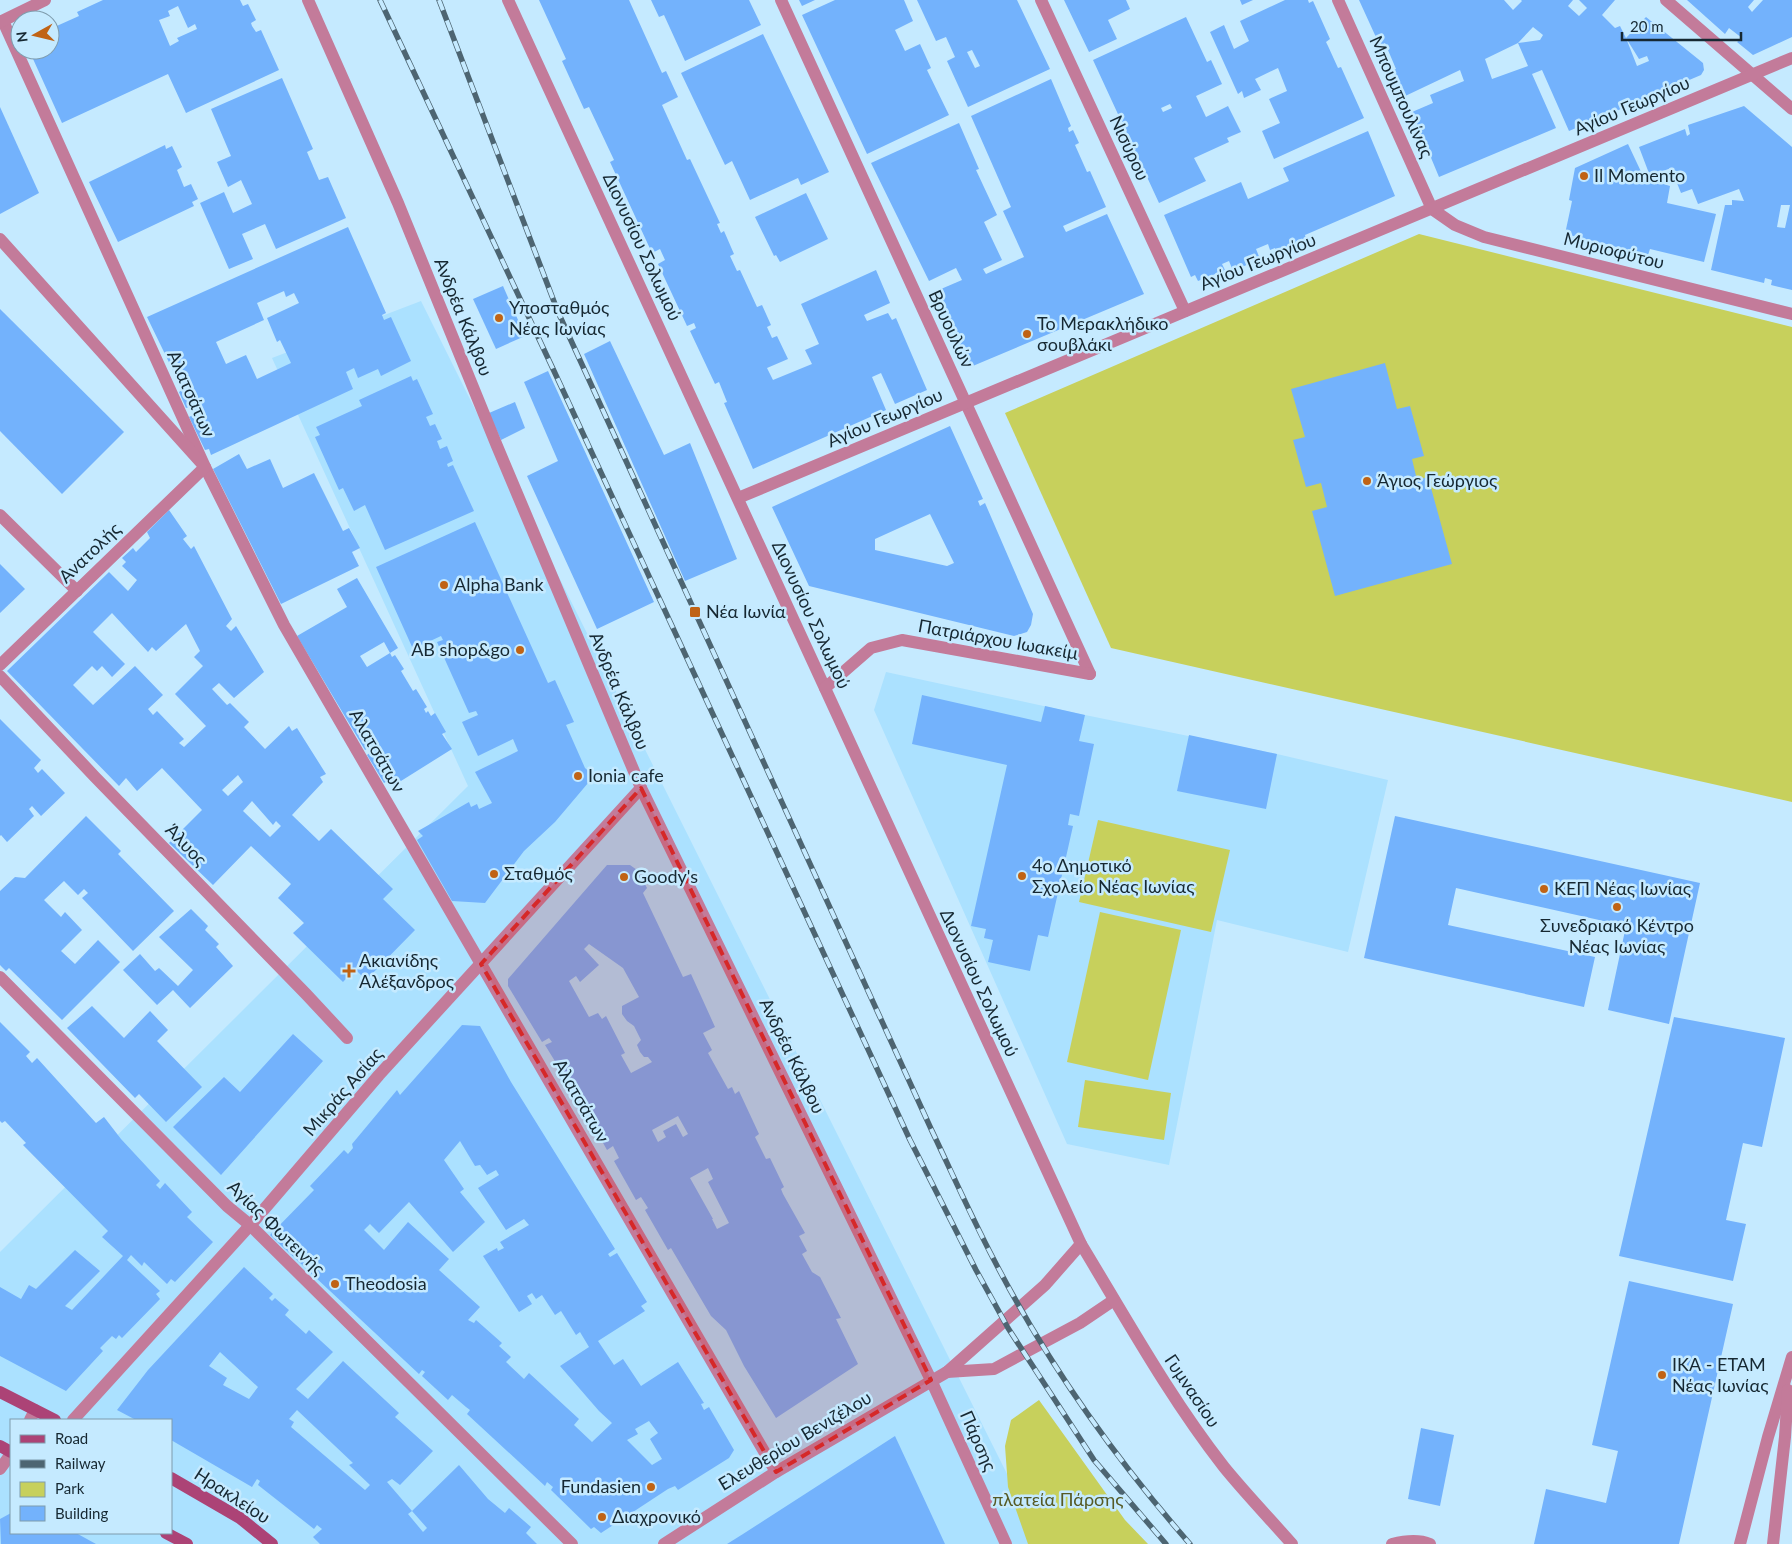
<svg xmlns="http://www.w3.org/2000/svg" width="1792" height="1544" font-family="Lato,sans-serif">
	<rect width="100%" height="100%" fill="#c5eaff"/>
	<g fill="#abe1ff" fill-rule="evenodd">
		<path d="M421 301 1042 1544H0V1252L468 786 272 358ZM11 1420H171V1533H11Z"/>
		<path d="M886 672 1085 715 1277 754 1388 780 1348 952 1217 920 1169 1165 1067 1144 874 710Z"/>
	</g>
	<g fill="#c7d05c">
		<path d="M1419 234 1792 327V802L1111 648 1005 413Z"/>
		<path d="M1098 820 1230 850 1211 932 1079 902Z"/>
		<path d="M1100 912 1181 930 1148 1080 1067 1062Z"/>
		<path d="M1085 1080 1171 1093 1164 1140 1078 1127Z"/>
		<path d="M1039 1400 1125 1520 1148 1544H1028L1008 1487 1005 1446 1011 1420Z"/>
	</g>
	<g fill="#73b2fc" fill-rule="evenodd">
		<path d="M103 0H240L243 6 248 4 256 20 251 23 252 26 256 32 261 30 279 70 186 113 168 74 62 123 29 50H50V29L79 16 77 12ZM178 6 188 28 195 24 197 29 177 38 179 41 170 46 159 20 170 16 168 11Z"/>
		<path d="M539 0H629L662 73 666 71 678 97 662 105 687 160 690 159 720 223 717 224 721 233 724 231 734 254 730 256 737 271 740 270 757 307 762 305 771 325 767 327 772 338 777 336 788 359 767 368 773 380 812 364 805 350 819 344 801 304 876 270 890 303 864 315 867 321 888 313 892 320 896 318 927 390 895 404 881 373 872 377 886 410 753 469 724 403 727 402 719 382 715 384 690 331 696 328 694 323 687 326 658 264 665 260 660 249 652 253 610 162 614 160 589 107 584 109 562 61 566 59Z"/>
		<path d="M651 0H749L761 25 685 61 664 15 659 17Z"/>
		<path d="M799 0H815L802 6Z"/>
		<path d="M835 0H904L913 21 895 30 905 51 920 44 931 68 927 70 949 115 867 154 802 15Z"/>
		<path d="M917 0H1017L1050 69 968 107 947 61 955 57 946 37 936 41ZM972 50 980 66 975 68 967 52Z"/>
		<path d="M1064 0H1126L1130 9 1108 20 1117 39 1089 52Z"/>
		<path d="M1240 0H1253L1242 5Z"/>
		<path d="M1285 0H1308L1309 3 1313 1 1330 39 1326 42 1328 46 1338 68 1341 67 1364 118 1274 159 1262 131 1280 123 1269 99 1287 91 1278 68 1255 79 1261 90 1244 98 1242 91 1238 94 1210 32 1224 25 1234 49 1249 41 1240 21Z"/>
		<path d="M1359 0H1504L1513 10 1522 1 1521 0H1573L1568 6 1579 16 1587 8 1579 0H1615L1602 15 1615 28 1620 26 1626 38 1646 17 1703 63 1704 70 1701 75 1569 131 1542 70 1532 74 1556 128 1439 177 1412 112 1433 103 1430 95 1464 81 1460 70 1401 98 1389 72 1396 69 1385 43 1380 46ZM1533 27 1543 35 1540 40 1518 43 1528 66 1492 79 1485 59 1518 43ZM1626 38 1639 59 1647 56 1649 61 1637 66Z"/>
		<path d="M1687 0H1754L1748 7 1752 12 1763 0H1792V37L1753 55 1737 42 1742 38 1729 28 1725 34Z"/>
		<path d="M1186 17 1207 62 1211 60 1222 84 1196 96 1206 117 1228 106 1241 132 1227 138 1229 142 1194 158 1206 181 1159 203 1093 60ZM1170 104 1172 108 1163 112 1161 108Z"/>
		<path d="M763 34 829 172 801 185 798 178 750 200 732 161 725 165 681 73Z"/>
		<path d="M282 78 313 149 307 152 319 180 328 177 346 218 276 249 265 224 242 234 253 259 229 269 200 203 224 192 233 213 252 204 241 180 228 187 217 162 231 156 211 109Z"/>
		<path d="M1051 79 1071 126 1068 128 1069 132 1073 130 1079 143 1075 145 1087 172 1090 171 1106 207 1063 226 1066 232 1107 214 1144 294 968 368 934 292 962 280 956 268 929 281 871 163 959 123 979 169 976 170 997 215 984 222 1002 260 983 269 986 274 1024 257 1003 211 1011 207 971 116Z"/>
		<path d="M1744 106 1792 147V290L1771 285 1772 280 1765 278 1764 283 1711 270 1725 205H1732V200L1744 201 1739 189 1698 204 1692 189 1681 193 1671 168 1650 176 1639 147 1685 129 1687 136 1690 134 1688 125ZM1781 205H1790L1785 228 1777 227Z"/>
		<path d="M0 107 39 193 0 214Z"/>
		<path d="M1368 131 1395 196 1305 235 1306 239 1277 252 1275 248 1270 250 1268 244 1256 249 1260 259 1233 271 1229 261 1222 264 1225 270 1198 281 1195 275 1191 277 1164 215 1241 182 1248 199 1289 181 1283 168Z"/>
		<path d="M1628 144 1644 178 1670 186 1667 203 1716 214 1704 262 1650 249 1648 255 1565 234 1571 206 1572 201 1569 200 1575 168Z"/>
		<path d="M165 145 166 149 172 146 182 167 177 170 184 187 191 184 198 199 192 202 194 206 118 242 89 182Z"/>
		<path d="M806 193 828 239 780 262 776 255 774 256 755 217Z"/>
		<path d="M348 227 386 313 382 315 384 320 391 317 411 361 381 376 378 369 358 378 354 368 346 372 353 389 211 455 209 449 205 450 189 417 193 415 191 410 189 407 186 408 179 392 182 390 180 385 147 317ZM284 291 286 297 294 293 299 303 267 318 277 342 280 340 291 363 257 379 246 355 226 364 216 342 264 320 257 303Z"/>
		<path d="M503 286 525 336 496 349 473 299Z"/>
		<path d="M0 309 124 432 62 494 0 431Z"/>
		<path d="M610 341 664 455 690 443 737 559 685 581 584 354Z"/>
		<path d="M1385 363 1397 409 1410 406 1424 456 1412 459 1417 480 1428 477 1452 564 1335 596 1312 511 1327 507 1321 483 1306 487 1293 440 1305 437 1291 389Z"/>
		<path d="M548 371 654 602 597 629 527 476 558 461 524 382Z"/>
		<path d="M411 376 413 381 417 379 433 414 426 417 430 426 435 424 442 439 437 441 440 449 447 446 453 461 447 464 448 467 453 465 474 511 385 550 365 505 354 511 343 488 339 490 315 437 320 435 316 427 362 406 359 400Z"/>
		<path d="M515 402 525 428 501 440 489 413Z"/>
		<path d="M950 426 983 499 978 501 980 506 985 503 1033 614 1031 625 1027 632 1014 636 809 586 772 507ZM930 514 954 563 947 566 875 550V539Z"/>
		<path d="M239 454 247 469 270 459 283 488 314 473 343 531 349 528 360 548 352 552 359 566 281 604 213 469Z"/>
		<path d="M169 510 187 536 183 539 191 549 194 546 232 619 226 626 231 631 236 626 264 672 234 698 219 683 212 689 227 705 230 703 249 722 244 727 265 749 289 726 292 731 297 728 326 774 320 777 323 782 292 815 319 841 331 829 393 889 383 899 415 930 366 980 355 969 343 982 293 933 304 923 278 898 291 884 251 846 213 885 169 843 202 810 162 768 137 791 126 778 119 786 7 671 109 572 128 591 137 580 122 566 126 562 122 558 133 548 136 552 150 538 147 532ZM112 613 148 652 152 647 156 651 186 624 200 651 194 657 203 666 175 694 206 726 184 747 179 743 184 739 157 711 153 715 148 709 163 695 135 666 93 705 73 685 92 666 97 671 102 666 112 677 125 664 93 632ZM238 775 243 782 228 796 222 790ZM252 801 273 825 276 821 281 826 270 837 243 811Z"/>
		<path d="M475 522 548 683 555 680 574 722 566 725 585 768 594 776 555 822 524 851 485 903 452 901 417 840 423 836 418 831 469 802 471 807 477 804 479 809 492 803 475 772 518 751 513 739 478 756 462 722 478 715 476 711 469 713 437 642 443 640 441 636 413 649 376 567Z"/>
		<path d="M0 564 25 589 0 613Z"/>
		<path d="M357 578 398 648 390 653 392 657 395 655 404 669 401 671 413 691 416 689 427 707 424 709 426 713 428 711 431 716 435 713 446 732 442 734 452 749 393 786 390 780 384 783 367 755 372 751 370 747 365 750 297 636 347 607 337 589ZM384 642 390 653 367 667 360 656Z"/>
		<path d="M922 695 1041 722 1045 706 1085 715 1079 741 1094 744 1079 816 1070 814 1068 825 1073 826 1048 937 1038 935 1030 971 988 962 993 940 984 938 986 929 971 926 1007 765 912 744Z"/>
		<path d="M0 719 41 760 34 768 38 773 42 769 65 793 41 816 32 806 29 809 34 816 7 842 1 835 0 836Z"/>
		<path d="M1189 735 1277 754 1266 809 1177 791Z"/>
		<path d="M86 816 121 851 118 854 174 911 133 951 82 898 88 893 84 889 78 895 64 881 44 900 61 917 65 912 82 930 61 951 75 964 98 940 120 962 62 1020 9 968 6 971 0 965V891L15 877 25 878Z"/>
		<path d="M1395 816 1700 883 1669 1024 1608 1010 1626 926 1456 888 1448 925 1595 957 1584 1007 1364 958Z"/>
		<path d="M607 865H630L637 870 647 888 643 893 683 977 691 974 715 1027 703 1033 712 1050 708 1053 728 1089 732 1087 735 1094 739 1091 759 1134 755 1137 766 1159 770 1158 784 1187 781 1189 783 1194 805 1233 799 1236 807 1251 802 1254 812 1272 820 1277 841 1318 836 1319 858 1364 776 1418 744 1366 726 1330 711 1316 671 1248 668 1250 645 1210 648 1208 641 1197 636 1200 614 1161 619 1158 613 1146 607 1150 583 1107 588 1104 582 1093 577 1097 545 1045 552 1042 549 1038 542 1042 508 986V979ZM589 944 623 968 639 997 622 1006V1014L627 1021 634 1026 641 1040 637 1045 640 1052 644 1057H648L652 1062 631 1073 621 1055 625 1053 606 1016 602 1019 598 1013 589 1017 569 981 576 976 580 982 599 965 584 949ZM678 1116 688 1134 683 1137 676 1124 663 1131 666 1137 658 1142 652 1130ZM708 1168 713 1179 708 1182 729 1223 717 1229 712 1219H713L690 1178Z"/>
		<path d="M191 909 208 926 205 930 219 944 216 947 233 966 190 1008 173 990 157 1005 123 970 140 954 155 971 159 968 178 986 193 970 159 937Z"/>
		<path d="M92 1006 124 1038 150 1011 168 1030 157 1041 202 1087 166 1122 139 1094 135 1098 67 1028Z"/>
		<path d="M1674 1017 1785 1038 1762 1147 1743 1143 1726 1220 1746 1224 1733 1281 1619 1256Z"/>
		<path d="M0 1022 30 1052 26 1056 32 1063 37 1058 96 1123 104 1117 121 1139 160 1181 156 1185 160 1189 165 1183 192 1212 187 1217 213 1242 175 1282 171 1279 167 1284 144 1262 142 1266 131 1255 127 1260 160 1291 156 1294 160 1299 122 1338 119 1335 116 1339 112 1336 100 1348 103 1351 66 1391 0 1356V1287L21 1299 29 1285 36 1289 75 1250 100 1271 65 1306 72 1310 123 1256 102 1237 108 1231 23 1145 26 1143 5 1121 2 1123 0 1121Z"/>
		<path d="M462 1025 480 1026 511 1082 615 1249 608 1254 610 1257 617 1253 647 1302 641 1306 645 1311 598 1341 614 1365 623 1359 641 1386 678 1362 704 1403 701 1404 704 1410 709 1407 734 1450 729 1458 678 1490 675 1486 668 1489 601 1533 594 1527 591 1529 551 1490 553 1487 547 1482 545 1486 467 1414 470 1410 466 1407 452 1395 448 1400 422 1376 425 1372 422 1370 419 1374 270 1235 314 1190 310 1186 344 1150 348 1154 353 1148 352 1144 397 1090 400 1095ZM460 1141 475 1166 480 1165 487 1175 496 1170 499 1175 478 1188 506 1230 524 1219 529 1225 500 1242 504 1248 498 1251 497 1248 483 1256 519 1312 532 1304 527 1296 532 1293 536 1299 542 1295 555 1315 561 1311 576 1335 580 1332 589 1347 560 1366 599 1411 612 1423 592 1442 574 1425 579 1419 529 1373 524 1379 506 1362 511 1357 499 1346 502 1343 476 1320 474 1323 468 1320 480 1307 439 1270 449 1259 408 1222 384 1250 364 1230 370 1224 379 1233 409 1202 453 1252 485 1222 460 1192 464 1189 444 1160ZM649 1421 658 1433 650 1439 662 1459 652 1465 627 1440 638 1434 635 1429Z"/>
		<path d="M293 1034 323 1061 221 1175 173 1127 224 1077 240 1092Z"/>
		<path d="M244 1267 273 1294 269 1298 272 1301 275 1298 289 1310 285 1315 306 1334 309 1330 333 1352 296 1389 308 1399 343 1361 399 1413 395 1417 433 1451 400 1485 392 1479 387 1482 412 1511 459 1465 488 1499 505 1513 509 1508 531 1527 526 1533 537 1544H320L313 1537 322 1529 317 1525 314 1529 258 1485 260 1481 257 1479 252 1487 171 1440V1420H136L117 1410 148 1370ZM220 1352 258 1387 249 1399 223 1385 227 1378 209 1366ZM297 1410 353 1463 349 1465 370 1485 365 1490 291 1427 294 1422 289 1419ZM412 1511 427 1528 423 1532 408 1514Z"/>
		<path d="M1629 1281 1733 1304 1679 1544H1534L1546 1489 1606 1503 1618 1451 1592 1445Z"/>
		<path d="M1421 1428 1454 1435 1440 1506 1408 1499Z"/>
		<path d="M895 1436 945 1544H727L743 1534Z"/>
		<path d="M11 1513V1533H76L96 1544H1L0 1519Z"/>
	</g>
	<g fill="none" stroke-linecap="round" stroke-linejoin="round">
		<path stroke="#c37b9a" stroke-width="12" d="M73 1420 254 1221 379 1075 641 788"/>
		<g stroke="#c37b9a" stroke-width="12">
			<path d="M308 0 398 203 497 446 641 788 931 1380 1006 1544"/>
			<path d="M508 0 1081 1244"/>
			<path d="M781 0 1090 674"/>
			<path d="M1041 0 1185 311"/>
			<path d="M1338 0 1432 209 1455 225 1484 237 1792 314"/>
			<path d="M1666 0 1792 109"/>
			<path d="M3 21 205 467 284 625 776 1472"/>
			<path d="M0 22 45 0"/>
			<path d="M0 239 205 467 0 665"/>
			<path d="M738 498 1792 58"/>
			<path d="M0 515 77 591"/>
			<path d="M0 676 95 777 306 994 347 1038"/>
			<path d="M825 688 871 648 902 640 1090 674"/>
			<path d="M0 977 227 1206 250 1225 572 1544"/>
			<path d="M30 1420 35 1410"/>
			<path d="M0 1469 11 1454"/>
			<path d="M1392 1544C1404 1541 1418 1539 1430 1544"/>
		</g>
		<g stroke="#c37b9a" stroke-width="12">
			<path d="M947 1372 994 1369 1080 1323 1114 1300"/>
			<path d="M664 1544 776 1472 947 1372 1045 1285 1081 1244C1127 1320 1170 1398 1224 1467 1246 1494 1270 1519 1292 1544"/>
			<path d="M1740 1544 1768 1437 1792 1357"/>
			<path d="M1773 1544 1785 1437 1788 1390"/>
		</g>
		<g stroke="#ac4376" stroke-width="12">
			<path d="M0 1392 55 1420"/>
			<path d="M0 1446 11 1452"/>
			<path d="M171 1478 240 1518 272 1544"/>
			<path d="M166 1533 187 1544"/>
		</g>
		<defs>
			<g id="rail">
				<path d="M380 0 554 371 910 1140 976 1270 1008 1328 1094 1460 1166 1544"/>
				<path d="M439 0 558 312 932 1131C952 1173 971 1216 993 1258 1046 1361 1114 1457 1190 1544"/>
			</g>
		</defs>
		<use href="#rail" stroke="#4d6572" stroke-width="5.5"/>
		<use href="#rail" stroke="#c5eaff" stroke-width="4" stroke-dasharray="11" stroke-linecap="butt"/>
	</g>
	<path fill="#d62828" fill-opacity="0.2" stroke="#d62828" stroke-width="4" stroke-dasharray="10 6" stroke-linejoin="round" d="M641 788 931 1380 776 1472 481 964Z"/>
	<g fill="#c06315" stroke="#c5eaff" stroke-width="2">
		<circle cx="1584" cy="176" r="5"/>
		<circle cx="499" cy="318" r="5"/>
		<circle cx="1027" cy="334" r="5"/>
		<circle cx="1367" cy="481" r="5"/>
		<circle cx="444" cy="585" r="5"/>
		<rect x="689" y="606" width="12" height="12" rx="2.5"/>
		<circle cx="520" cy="650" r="5"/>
		<circle cx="578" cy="776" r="5"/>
		<circle cx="494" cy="874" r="5"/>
		<circle cx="1022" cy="876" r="5"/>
		<circle cx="624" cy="877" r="5"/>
		<circle cx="1544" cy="889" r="5"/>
		<circle cx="1617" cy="907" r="5"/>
		<path d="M346.5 963.5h5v5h5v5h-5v5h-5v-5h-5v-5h5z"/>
		<circle cx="335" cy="1284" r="5"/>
		<circle cx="1662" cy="1375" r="5"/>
		<circle cx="651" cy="1487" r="5"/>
		<circle cx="602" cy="1517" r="5"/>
	</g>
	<g text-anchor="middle" stroke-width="5" stroke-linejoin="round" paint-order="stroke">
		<g font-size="18" fill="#162832" stroke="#c5eaff">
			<text transform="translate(1401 97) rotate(66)" y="6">Μπουμπουλίνας</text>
			<text transform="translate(1632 106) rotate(-23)" y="6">Αγίου Γεωργίου</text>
			<text transform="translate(1129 148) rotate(65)" y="6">Νισύρου</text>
			<text transform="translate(642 247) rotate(65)" y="6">Διονυσίου Σολωμού</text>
			<text transform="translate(1614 251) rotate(14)" y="6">Μυριοφύτου</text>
			<text transform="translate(1258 262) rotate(-22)" y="6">Αγίου Γεωργίου</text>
			<text transform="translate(463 317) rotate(68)" y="6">Ανδρέα Κάλβου</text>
			<text transform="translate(951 329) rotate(65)" y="6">Βρυουλών</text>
			<text transform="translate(191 394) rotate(66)" y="6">Αλατσάτων</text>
			<text transform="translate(885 418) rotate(-23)" y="6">Αγίου Γεωργίου</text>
			<text transform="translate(90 553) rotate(-44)" y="6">Ανατολής</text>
			<text transform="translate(811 615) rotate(65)" y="6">Διονυσίου Σολωμού</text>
			<text transform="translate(998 640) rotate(10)" y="6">Πατριάρχου Ιωακείμ</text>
			<text transform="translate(619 691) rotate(67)" y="6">Ανδρέα Κάλβου</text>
			<text transform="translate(377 751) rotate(60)" y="6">Αλατσάτων</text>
			<text transform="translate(186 845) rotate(46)" y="6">Άλυος</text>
			<text transform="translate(979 983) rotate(65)" y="6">Διονυσίου Σολωμού</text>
			<text transform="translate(792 1056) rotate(64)" y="6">Ανδρέα Κάλβου</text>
			<text transform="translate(343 1092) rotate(-49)" y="6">Μικράς Ασίας</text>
			<text transform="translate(581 1101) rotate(60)" y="6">Αλατσάτων</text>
			<text transform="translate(276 1228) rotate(44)" y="6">Αγίας Φωτεινής</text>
			<text transform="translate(1192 1391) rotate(56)" y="6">Γυμνασίου</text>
			<text transform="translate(795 1441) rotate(-31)" y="6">Ελευθερίου Βενιζέλου</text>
			<text transform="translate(978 1441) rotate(66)" y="6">Πάρσης</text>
			<text transform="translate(232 1496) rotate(33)" y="6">Ηρακλείου</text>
		</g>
		<g font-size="18" fill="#162832" stroke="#c5eaff" text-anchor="start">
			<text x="1594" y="182">Il Momento</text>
			<text x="509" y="314">Υποσταθμός<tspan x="509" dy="21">Νέας Ιωνίας</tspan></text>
			<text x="1037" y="330">Το Μερακλήδικο<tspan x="1037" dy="21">σουβλάκι</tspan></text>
			<text x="1377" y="487">Άγιος Γεώργιος</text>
			<text x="454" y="591">Alpha Bank</text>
			<text x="706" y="618">Νέα Ιωνία</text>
			<text x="510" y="656" text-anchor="end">ΑΒ shop&amp;go</text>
			<text x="588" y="782">Ionia cafe</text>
			<text x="1032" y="872">4ο Δημοτικό<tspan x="1032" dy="21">Σχολείο Νέας Ιωνίας</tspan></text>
			<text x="504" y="880">Σταθμός</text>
			<text x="634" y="883">Goody's</text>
			<text x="1554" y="895">ΚΕΠ Νέας Ιωνίας</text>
			<text x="1617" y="932" text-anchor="middle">Συνεδριακό Κέντρο<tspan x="1617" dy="21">Νέας Ιωνίας</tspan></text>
			<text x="359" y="967">Ακιανίδης<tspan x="359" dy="21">Αλέξανδρος</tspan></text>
			<text x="345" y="1290">Theodosia</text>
			<text x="1672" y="1371">ΙΚΑ - ΕΤΑΜ<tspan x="1672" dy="21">Νέας Ιωνίας</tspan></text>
			<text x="641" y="1493" text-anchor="end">Fundasien</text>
			<text x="612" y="1523">Διαχρονικό</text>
		</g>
		<g font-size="18" fill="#565a25" stroke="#c5eaff">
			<text x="1058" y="1506">πλατεία Πάρσης</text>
		</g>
	</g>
	<rect x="10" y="1419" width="162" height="115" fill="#c5eaff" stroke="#7f9cad"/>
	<rect x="20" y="1435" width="25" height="8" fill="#ac4376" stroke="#7f9cad"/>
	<text x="55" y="1444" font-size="15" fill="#162832">Road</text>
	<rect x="20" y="1460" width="25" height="8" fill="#4d6572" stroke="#7f9cad"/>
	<text x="55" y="1469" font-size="15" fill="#162832">Railway</text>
	<rect x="20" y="1482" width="25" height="15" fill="#c7d05c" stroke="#7f9cad"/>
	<text x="55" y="1494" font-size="15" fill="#162832">Park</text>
	<rect x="20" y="1506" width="25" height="15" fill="#73b2fc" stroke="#7f9cad"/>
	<text x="55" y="1519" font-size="15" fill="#162832">Building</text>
	<g transform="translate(35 35) rotate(262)"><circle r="24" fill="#c5eaff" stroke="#7f9cad"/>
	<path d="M0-4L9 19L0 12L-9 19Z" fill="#c06315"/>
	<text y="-8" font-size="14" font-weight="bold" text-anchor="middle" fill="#162832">N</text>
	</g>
	<path d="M1622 32v8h119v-8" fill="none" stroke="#162832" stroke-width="2.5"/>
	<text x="1630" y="32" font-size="15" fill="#162832" stroke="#c5eaff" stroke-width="4" paint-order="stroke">20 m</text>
</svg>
